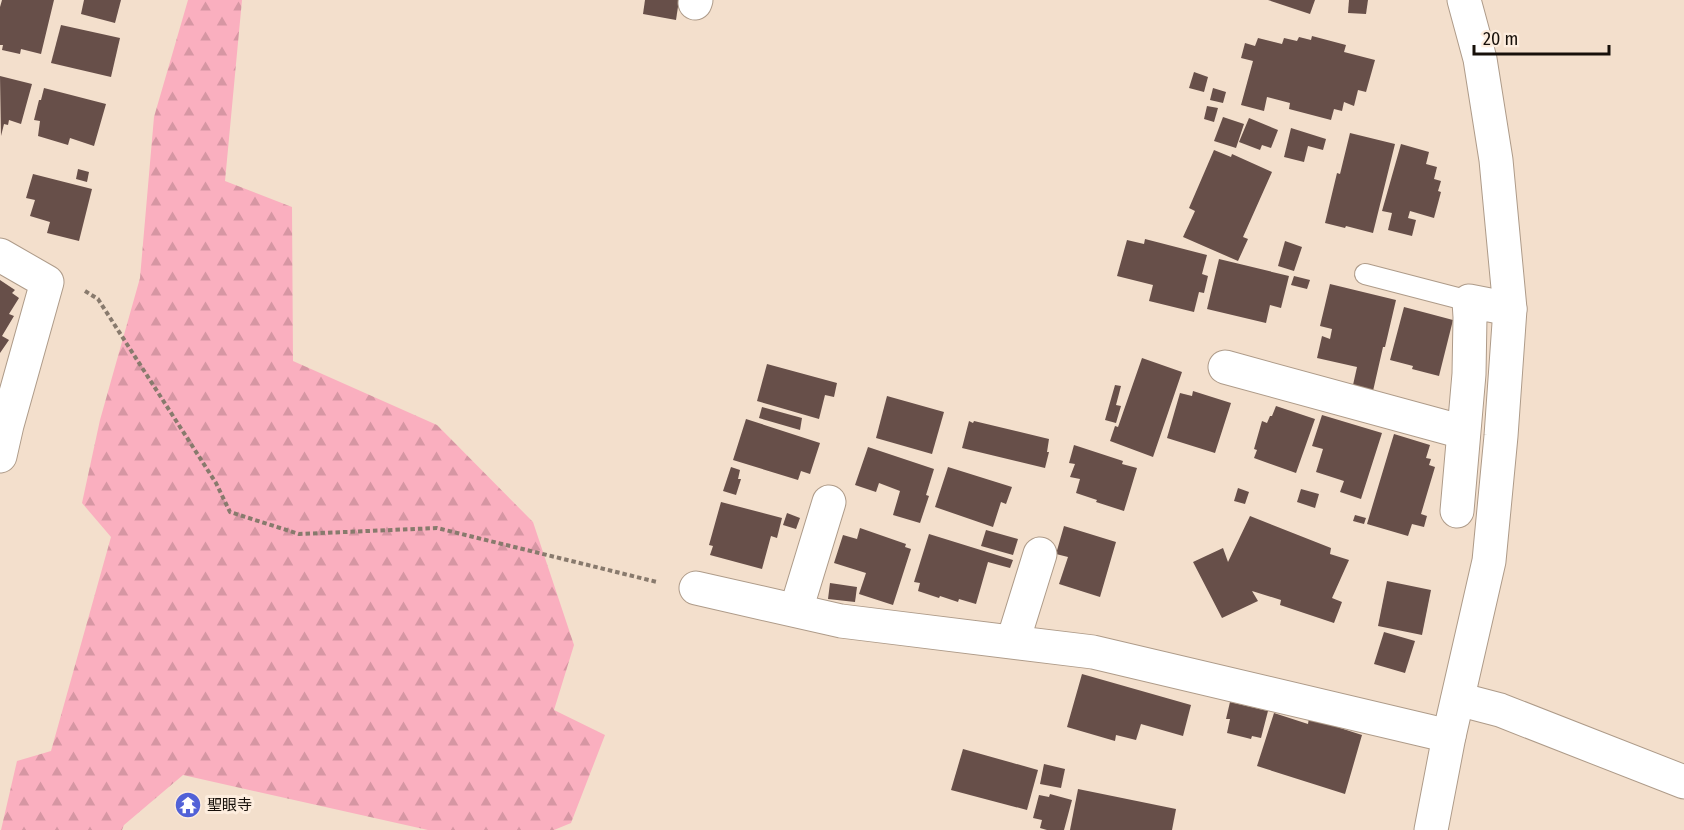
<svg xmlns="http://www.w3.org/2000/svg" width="1684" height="830" font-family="'Fira Sans Condensed','Noto Sans JP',sans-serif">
	<defs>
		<pattern id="forest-firs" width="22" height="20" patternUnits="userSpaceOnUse" patternTransform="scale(1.5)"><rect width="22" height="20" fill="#faafbf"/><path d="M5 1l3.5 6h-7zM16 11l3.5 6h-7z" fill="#d696a3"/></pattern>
	</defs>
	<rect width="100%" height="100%" fill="#f3dfcc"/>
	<path fill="url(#forest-firs)" d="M188 0H242L225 181 292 207 293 361 437 425 533 522 574 645 554 710 605 735 571 823 554 830H428L183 775 124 825 122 830H1L17 761 51 751 111 537 82 503 100 420 140 278 154 117Z"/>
	<g fill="#674f49">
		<path d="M2 0H54L41 54 21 49 20 54 2 50 3 45H0V7Z"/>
		<path d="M84 0H121L115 23 81 14Z"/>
		<path d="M645 0H679L676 20 643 14Z"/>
		<path d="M1268 0H1315L1310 14Z"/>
		<path d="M1349 0H1368L1366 14 1348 13Z"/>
		<path d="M61 25 120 38 111 77 51 63Z"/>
		<path d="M1312 36 1346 45 1344 52 1375 60 1366 92 1358 90 1354 106 1344 102 1342 111 1334 109 1331 120 1289 109 1290 103 1267 97 1264 111 1241 105 1253 61 1241 58 1245 43 1255 46 1258 38 1282 44 1284 38 1297 41 1299 37 1311 40Z"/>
		<path d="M1194 72 1208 77 1204 92 1189 88Z"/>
		<path d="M0 76 32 84 21 124 9 120 8 125 4 124 1 136Z"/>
		<path d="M44 88 106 104 94 146 70 138 68 145 38 136 40 121 34 120 39 100H41Z"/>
		<path d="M1213 88 1226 92 1223 103 1210 100Z"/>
		<path d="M1207 106 1218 108 1214 122 1204 119Z"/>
		<path d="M1223 117 1244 124 1236 148 1214 141Z"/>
		<path d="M1249 118 1278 130 1271 148 1262 145 1260 150 1239 142Z"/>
		<path d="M1291 128 1326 139 1323 150 1308 146 1304 162 1284 157Z"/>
		<path d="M1350 133 1395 144 1373 233 1346 226 1345 228 1325 223 1337 173 1340 174Z"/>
		<path d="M1401 144 1429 152 1426 164 1437 167 1434 179 1441 181 1438 191 1441 192 1434 218 1410 211 1408 218 1416 220 1412 236 1388 230 1392 213 1382 211Z"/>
		<path d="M1214 150 1231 157 1232 154 1272 172 1243 237 1248 239 1238 261 1183 237 1195 211 1189 208Z"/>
		<path d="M78 169 89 172 87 182 76 179Z"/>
		<path d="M33 174 92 189 79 241 47 233 50 222 30 216 35 200 26 198Z"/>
		<path d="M1145 239 1207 255 1202 274 1208 276 1204 293 1199 292 1194 312 1149 301 1153 285 1117 276 1127 240 1144 244Z"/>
		<path d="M1285 241 1302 247 1294 271 1278 266Z"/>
		<path d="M1219 259 1289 276 1281 308 1270 305 1266 323 1207 309Z"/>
		<path d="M1294 276 1310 280 1307 289 1291 285Z"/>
		<path d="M0 280 15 290 12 293 19 298 9 314 14 316 2 336 9 340 0 353Z"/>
		<path d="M1330 284 1396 300 1385 347H1383L1373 391 1353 385 1357 367 1317 358 1322 336 1330 339 1332 329 1320 326Z"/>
		<path d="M1404 307 1453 320 1439 376 1412 369 1413 366 1390 360Z"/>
		<path d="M1142 358 1182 372 1153 457 1110 441 1115 426 1118 427Z"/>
		<path d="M767 364 837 383 834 397 825 395 819 419 757 401Z"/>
		<path d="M1115 385 1121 386 1116 405 1121 406 1116 423 1105 420Z"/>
		<path d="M1193 391 1231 403 1215 453 1167 438 1180 393 1192 396Z"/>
		<path d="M887 396 944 412 932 454 876 438Z"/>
		<path d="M1276 406 1315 419 1296 473 1254 458 1257 450 1254 449 1262 421 1267 423 1270 416H1272Z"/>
		<path d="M762 407 802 418 800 430 759 418Z"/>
		<path d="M1322 415 1382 433 1361 499 1340 492 1344 481 1316 472 1323 449 1312 446Z"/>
		<path d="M746 419 820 443 810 474 801 471 798 480 733 460Z"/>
		<path d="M969 421 973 423 974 421 1049 439 1047 452H1049L1045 468 962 448Z"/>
		<path d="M1394 434 1430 445 1426 458 1431 459 1429 465 1435 467 1421 514 1427 516 1424 527 1412 524 1408 536 1367 524Z"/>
		<path d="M1074 445 1123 461 1122 464 1137 468 1124 511 1096 502 1097 500 1076 493 1080 479 1070 477 1075 464 1069 463Z"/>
		<path d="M868 447 934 469 926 495 929 496 920 523 893 515 900 491 879 483 876 492 855 485Z"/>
		<path d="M731 467 740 470 738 479H741L736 495 723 491Z"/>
		<path d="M948 467 1012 487 1006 504 1001 502 993 527 935 507Z"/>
		<path d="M1238 488 1249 492 1245 504 1234 501Z"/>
		<path d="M1301 489 1319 494 1315 508 1297 502Z"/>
		<path d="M721 502 782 518 777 538 771 536 762 569 710 555 713 546 709 545Z"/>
		<path d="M787 513 800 518 796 529 783 525Z"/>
		<path d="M1355 515 1366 518 1364 524 1353 521Z"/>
		<path d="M1250 516 1331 548 1330 554 1349 560 1332 598 1342 602 1334 623 1280 605 1281 600 1252 591 1258 601 1222 618 1193 562 1223 548 1228 562Z"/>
		<path d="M1064 526 1116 542 1100 597 1059 584 1068 557 1056 554Z"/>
		<path d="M860 528 906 544 905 547 911 549 893 605 859 594 866 573 834 563 843 535 857 539Z"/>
		<path d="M986 530 1018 539 1013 555 981 546Z"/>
		<path d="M929 534 1013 560 1010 568 988 562 976 604 959 599 958 602 940 596 939 598 918 591 920 583 914 582Z"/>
		<path d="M1387 581 1431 590 1422 635 1378 626Z"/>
		<path d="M830 583 857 587 855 602 828 599Z"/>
		<path d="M1384 632 1415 641 1405 673 1374 664Z"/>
		<path d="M1082 674 1191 705 1183 736 1141 724 1136 740 1116 735 1115 741 1067 727Z"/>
		<path d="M1230 702 1268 711 1261 738 1252 736 1251 739 1227 733 1230 719H1226Z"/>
		<path d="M1274 713 1308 724 1309 718 1362 735 1345 794 1257 766Z"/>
		<path d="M963 749 1038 770 1027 810 951 790Z"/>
		<path d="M1044 764 1065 769 1061 788 1040 784Z"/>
		<path d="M1078 789 1176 809 1172 830H1070Z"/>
		<path d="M1050 794 1072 800 1064 830H1047L1040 828 1042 820 1033 818 1039 795 1049 797Z"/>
	</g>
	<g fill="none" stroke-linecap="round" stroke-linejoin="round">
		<defs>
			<path id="service" d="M1365 274 1469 301"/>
			<g id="minor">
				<path d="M695 3 696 0"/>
				<path d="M0 255 47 282 7 425 0 456"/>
				<path d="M1225 367 1463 432"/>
				<path d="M1457 511 1469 374 1470 317 1469 301 1510 309"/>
				<path d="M696 588 841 621 1093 652 1449 736"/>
				<path d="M796 610 829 502"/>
				<path d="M1013 641 1040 554"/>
				<path d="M1458 699 1500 710 1684 782"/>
			</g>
			<path id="tertiary" d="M1431 830 1449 736 1489 561 1501 436 1510 309 1496 160 1480 59 1464 0"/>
		</defs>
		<use href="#service" stroke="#ae9b89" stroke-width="22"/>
		<use href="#minor" stroke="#ae9b89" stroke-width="35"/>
		<use href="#tertiary" stroke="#ae9b89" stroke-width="35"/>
		<path stroke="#887a6d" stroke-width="4" stroke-dasharray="4.5 3" stroke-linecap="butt" d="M85 291 98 299 216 483 230 512 299 534 437 528 657 582"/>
		<use href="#service" stroke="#fff" stroke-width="20"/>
		<use href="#minor" stroke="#fff" stroke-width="33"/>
		<use href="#tertiary" stroke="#fff" stroke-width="33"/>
	</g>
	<defs>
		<symbol id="temple-disc" viewBox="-11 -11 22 22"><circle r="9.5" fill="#5161d7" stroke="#fdedde"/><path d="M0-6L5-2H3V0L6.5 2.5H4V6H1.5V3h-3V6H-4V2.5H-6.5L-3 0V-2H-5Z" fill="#fff"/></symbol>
	</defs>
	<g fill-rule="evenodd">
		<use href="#temple-disc" x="173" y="790" width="30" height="30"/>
	</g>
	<g text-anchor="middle" stroke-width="6" stroke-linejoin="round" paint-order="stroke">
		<g font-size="15" fill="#17100a" stroke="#fdedde" text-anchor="start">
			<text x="207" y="810">聖眼寺</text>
		</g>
	</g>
	<path d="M1474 45v9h135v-9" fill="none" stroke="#17100a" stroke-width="3"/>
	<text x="1483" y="45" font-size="18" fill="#17100a" stroke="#fdedde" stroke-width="4.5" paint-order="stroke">20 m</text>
</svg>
